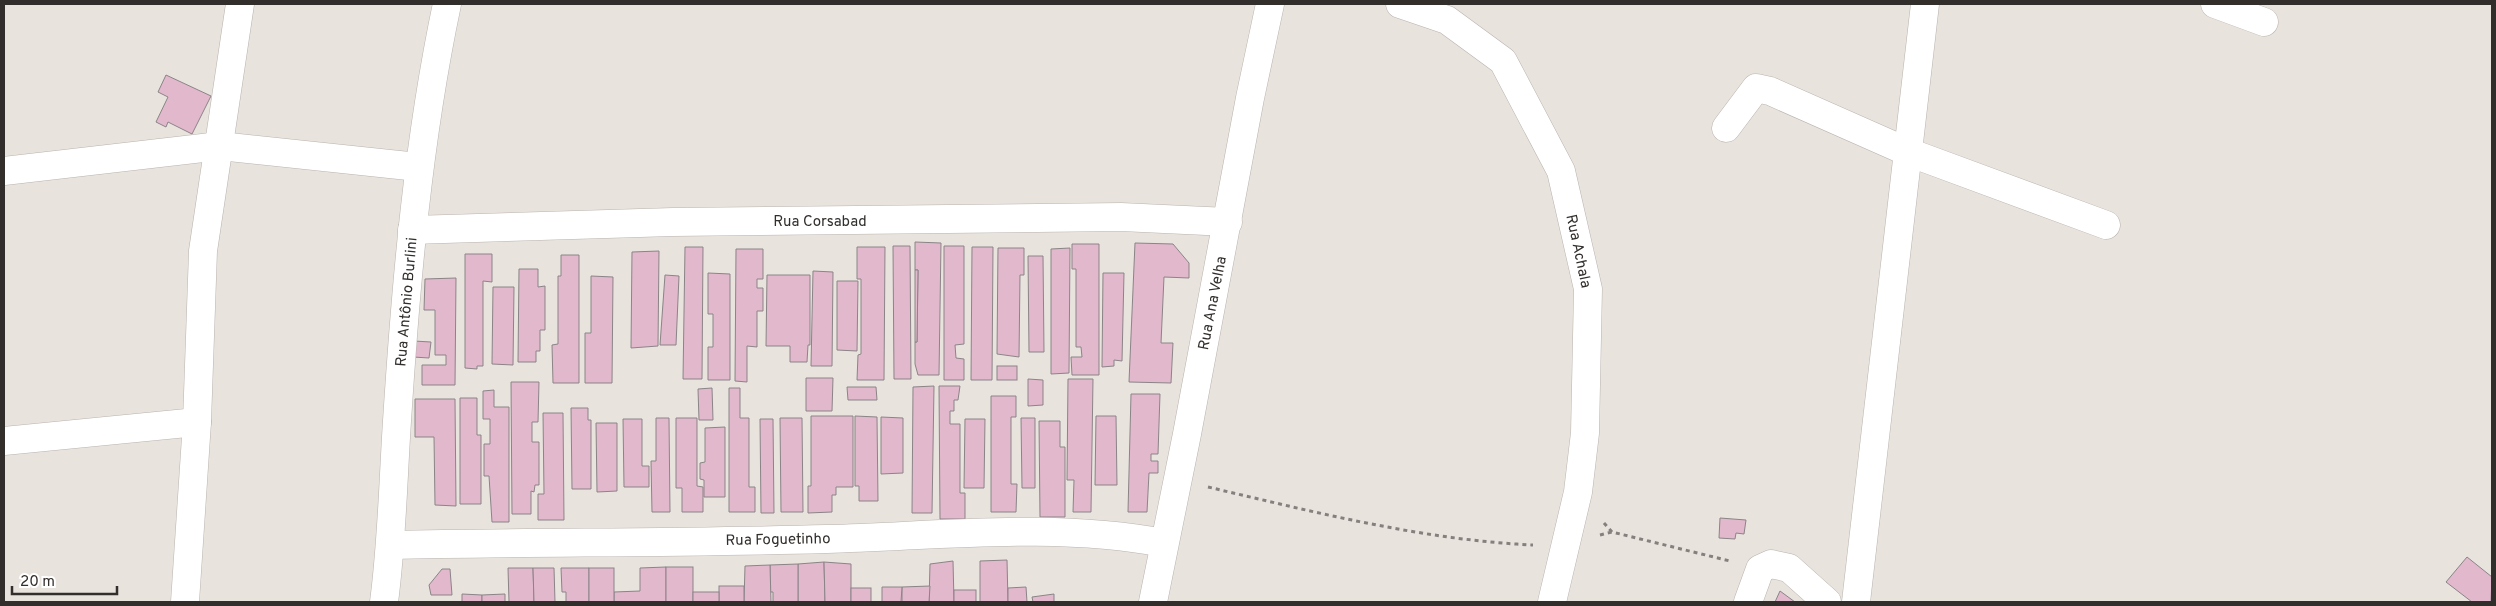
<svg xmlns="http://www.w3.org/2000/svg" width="2496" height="606" font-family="Overpass,sans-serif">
	<rect width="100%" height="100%" fill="#e9e3de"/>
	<g fill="#e2b8cc" stroke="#8b8487">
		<path d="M166 75 211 96 192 134 168 122 166 127 156 122 168 97 158 92Z"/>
		<path d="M915 242 941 243 939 375H918L915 364V342H917L918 270H915Z"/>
		<path d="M1135 243 1173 244 1189 263V278L1164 277 1161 343H1173L1171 383 1129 382Z"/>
		<path d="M1072 244H1099V375H1072L1071 357H1082L1081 347H1076V269H1072Z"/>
		<path d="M893 246H910L911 379H894Z"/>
		<path d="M944 246H964V344L955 345 956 358 964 359V380H944Z"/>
		<path d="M685 247H703L702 379H683Z"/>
		<path d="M857 247H885L884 380H857L858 355 861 354V279H857Z"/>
		<path d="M972 247H993L992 380H971Z"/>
		<path d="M998 248H1024V275H1020L1019 357 997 354Z"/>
		<path d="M1070 248 1069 373 1051 374V249Z"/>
		<path d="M736 249H763V279H757V288H763V311H757V347L747 346V382L735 381Z"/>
		<path d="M659 251 658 346 631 348 632 252Z"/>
		<path d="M465 254H492V282L483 281V366H477V369L465 368Z"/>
		<path d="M561 255H579V383H553L552 345 558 344V276H561Z"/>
		<path d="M1028 256H1043L1044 352H1029Z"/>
		<path d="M519 269H538V287L545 286V330H540V351H536V362H518Z"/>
		<path d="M915 270H918L917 342H915Z"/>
		<path d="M813 271 833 272 832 366H811Z"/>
		<path d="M708 273 730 274V380H708V347H713V314H708Z"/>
		<path d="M1103 273H1124L1122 361 1114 360V366L1102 367Z"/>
		<path d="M665 275 679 276 676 345H660Z"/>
		<path d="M767 275H810V345H808L807 362H790V346H766Z"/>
		<path d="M591 276 613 277 612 383H585V333H591Z"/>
		<path d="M456 278 455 385H422V365H446V355H435V310H424L425 279Z"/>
		<path d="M837 281H858L857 351 837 350Z"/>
		<path d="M493 287H514L513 365 492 364Z"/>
		<path d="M414 341 431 342 429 358 413 357Z"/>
		<rect x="997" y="366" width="20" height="14"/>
		<path d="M806 378H833L832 411H806Z"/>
		<path d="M1028 379 1043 380V405L1028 406Z"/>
		<path d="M1068 379H1093L1091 512H1073L1074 480H1067Z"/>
		<path d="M511 382H539L538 422H532V442H539V485H535L534 492 531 491V514H512Z"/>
		<path d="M934 386 932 513H912L913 387Z"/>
		<path d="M939 386H960L958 400H954V411H950V424H960V493H965V519H940Z"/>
		<path d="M847 387H876L877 400H848Z"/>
		<path d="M712 388 713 420H699L698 389Z"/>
		<path d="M729 388H740V418H749V487H755V512H729Z"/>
		<path d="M494 390V407H509V522H492L489 476H484V444H490V419H483V391Z"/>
		<path d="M1131 394H1160L1158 454H1151V461H1158V473H1149L1147 512H1128Z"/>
		<path d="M991 396H1016V417H1011V484H1017L1016 512H991Z"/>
		<path d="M460 398H477V435H481V504H460Z"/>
		<path d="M415 399H455L456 506 435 505 434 437H415Z"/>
		<path d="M571 408H588V420H591V489H572Z"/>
		<path d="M543 413H563L564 520H538V494H544Z"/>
		<path d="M811 416H853V487H836V495H832V512L808 513V486H811Z"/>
		<path d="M855 416 877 417 878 501H859V486H855Z"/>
		<path d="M1096 416H1116L1117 485H1095Z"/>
		<path d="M881 417 903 418V473L881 474Z"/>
		<path d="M656 418H669L670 512H652L651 461H656Z"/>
		<path d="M676 418H697V486L703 487V512H682V488H676Z"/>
		<path d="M780 418H802L803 512H781Z"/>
		<path d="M1021 418H1035V488H1022Z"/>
		<path d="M623 419H642V466H649V487H624Z"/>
		<path d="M760 419H773L774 513H761Z"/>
		<path d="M965 419H985L984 488H964Z"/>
		<path d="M1039 421H1060V447H1065V517H1040Z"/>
		<path d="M596 423H617V491L597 492Z"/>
		<path d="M725 427V497H704V480L700 479V463L705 462V428Z"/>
		<path d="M1720 518 1746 520 1744 534 1736 533 1735 539 1719 538Z"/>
		<path d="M2467 557 2492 577 2491 602H2472L2446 582Z"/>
		<path d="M1007 560 1008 602H980V561Z"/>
		<path d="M953 561 954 602H929L930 564Z"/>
		<path d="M824 562 825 602H798V564Z"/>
		<path d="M824 562 851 564V602H825Z"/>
		<path d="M798 564V602H773V592H770V565Z"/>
		<path d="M770 565 771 602H744L745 566Z"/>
		<path d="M666 567V602H614V592L640 591V568Z"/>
		<rect x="666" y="567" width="27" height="35"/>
		<path d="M508 568H533L534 602H509Z"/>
		<path d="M533 568H554L555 602H534Z"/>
		<path d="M561 568H589V602H566V592H562Z"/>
		<rect x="589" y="568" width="25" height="34"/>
		<path d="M442 569H450L452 595H431L429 585Z"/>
		<rect x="719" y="586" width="25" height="16"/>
		<path d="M930 586 929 602H902V587Z"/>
		<path d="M882 587H902L901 602H882Z"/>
		<path d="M1026 587 1027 602H1008V588Z"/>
		<rect x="851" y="588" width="20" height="14"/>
		<rect x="954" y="590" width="22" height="12"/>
		<path d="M1780 591 1795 602H1775Z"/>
		<rect x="693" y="592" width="26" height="10"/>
		<path d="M462 594 482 595V602H462Z"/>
		<path d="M505 594V602H482V595Z"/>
		<path d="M1054 594V602H1033L1032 597Z"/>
	</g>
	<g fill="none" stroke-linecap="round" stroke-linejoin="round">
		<defs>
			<g id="minor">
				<path d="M1400 4 1447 20 1503 61 1561 171 1588 289 1585 433 1578 492 1552 602"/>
				<path d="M2215 4 2264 22"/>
				<path d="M1726 128 1756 88 1770 91 1908 152 2106 225"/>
				<path d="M4 171 220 146 418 167"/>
				<path d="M412 230 673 222 1121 217 1228 222"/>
				<path d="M4 441 197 422"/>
				<path d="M391 545C536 542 682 543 827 539 939 536 1054 522 1164 543"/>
				<path d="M185 602 197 422 203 251 240 4"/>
				<path d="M384 602C392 542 393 482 397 421 406 281 418 141 447 4"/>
				<path d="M1153 602 1187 434 1250 98 1270 4"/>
				<path d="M1748 602 1760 569 1771 564 1789 568 1827 602"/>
				<path d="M1856 602 1925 4"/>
			</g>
		</defs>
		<use href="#minor" stroke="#b9b3ae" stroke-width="29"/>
		<g stroke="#85807d" stroke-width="3" stroke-dasharray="4 4" stroke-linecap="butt">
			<path d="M1208 487C1314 512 1423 540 1533 545"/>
			<path d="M1604 523 1612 532 1730 561"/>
			<path d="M1600 535 1612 532"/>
		</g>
		<use href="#minor" stroke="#fff" stroke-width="28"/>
	</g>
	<g text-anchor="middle" stroke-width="5" stroke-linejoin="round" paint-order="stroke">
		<g font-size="15" fill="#312e2c" stroke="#fff">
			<text x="820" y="226">Rua Corsabad</text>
			<text transform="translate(1579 251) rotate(78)" y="5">Rua Achala</text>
			<text transform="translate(406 302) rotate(-85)" y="5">Rua Antônio Burlini</text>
			<text transform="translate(1212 303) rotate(-79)" y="5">Rua Ana Velha</text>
			<text transform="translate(778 539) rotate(-1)" y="5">Rua Foguetinho</text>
		</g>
	</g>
	<rect width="2496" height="606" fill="none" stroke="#312e2c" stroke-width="10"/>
	<path d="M12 586v8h105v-8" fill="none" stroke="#312e2c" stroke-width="2.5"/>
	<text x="20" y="586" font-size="15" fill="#312e2c" stroke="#ffffff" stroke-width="4" paint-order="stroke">20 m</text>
</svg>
